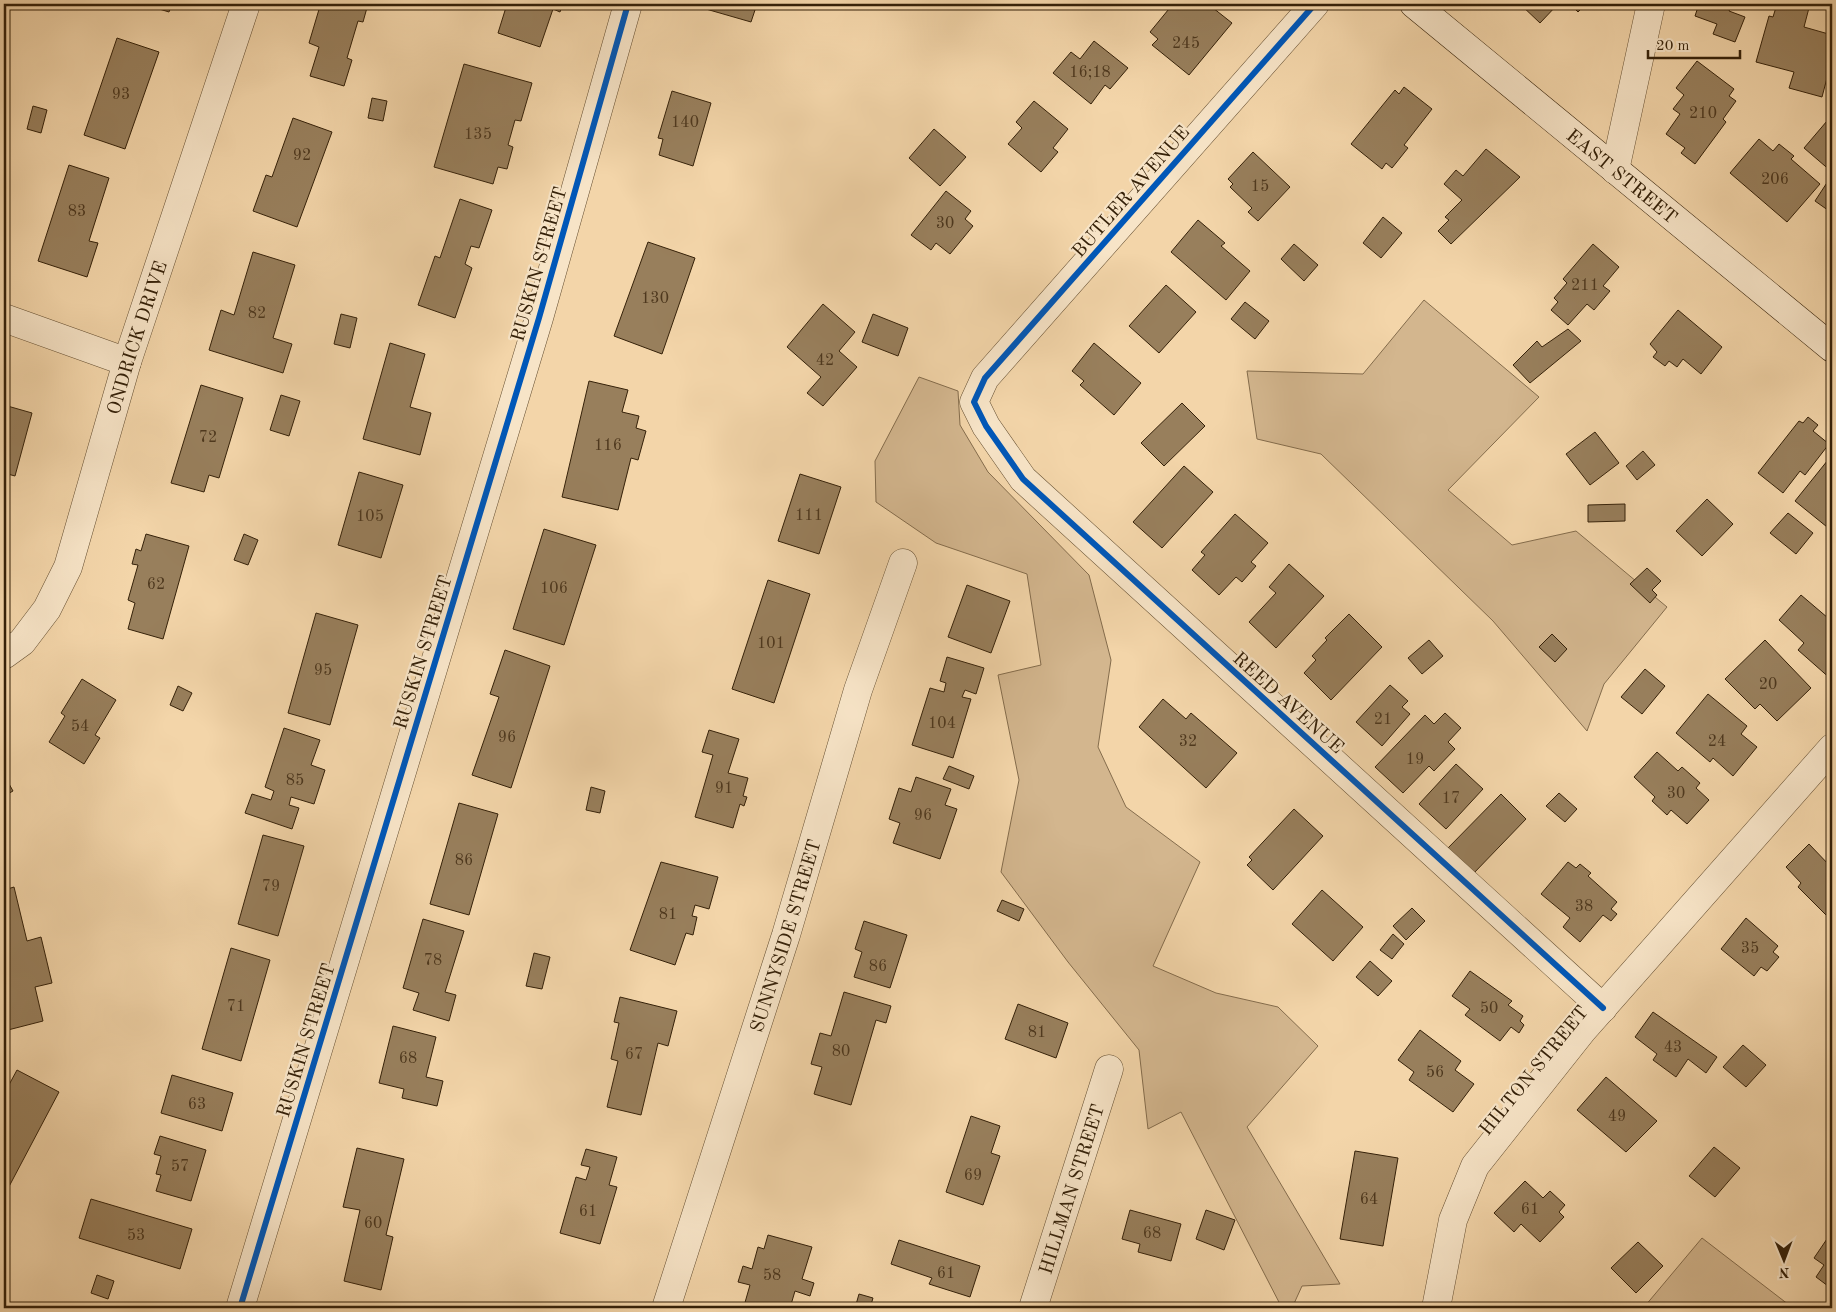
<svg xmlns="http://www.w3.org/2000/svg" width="1836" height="1312" font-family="'Old Standard TT',serif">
	<rect width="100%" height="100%" fill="#f3d5a9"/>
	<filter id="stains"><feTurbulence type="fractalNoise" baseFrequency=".004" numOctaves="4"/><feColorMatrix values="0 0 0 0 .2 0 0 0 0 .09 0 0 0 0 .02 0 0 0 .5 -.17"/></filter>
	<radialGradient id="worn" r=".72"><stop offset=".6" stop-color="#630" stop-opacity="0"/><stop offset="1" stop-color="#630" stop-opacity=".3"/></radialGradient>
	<g fill="#d3b68e" stroke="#846c4c">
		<path d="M1424 300 1539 397 1448 490 1512 545 1576 531 1667 607 1604 684 1587 731 1493 621 1321 454 1257 439 1247 371 1363 374Z"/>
		<path d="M919 377 958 391 960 425 988 472 1089 575 1111 660 1098 747 1126 807 1200 862 1153 966 1216 993 1278 1007 1318 1046 1247 1127 1340 1284 1302 1286 1292 1308H1282L1181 1112 1148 1129 1139 1050 1068 962 1001 872 1019 780 998 675 1041 665 1027 574 936 543 876 502 875 461Z"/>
		<path d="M1702 1238 1793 1308H1627L1645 1306Z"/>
	</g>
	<g fill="#987f5c" stroke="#352109">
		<path d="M143 4H172L169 12Z"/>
		<path d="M325 4H368L363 22 358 21 347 58 352 60 344 86 310 76 319 47 309 43 320 6 324 7Z"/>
		<path d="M507 4H563L560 12 553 9 540 47 498 33Z"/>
		<path d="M700 4H757L751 22 699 7Z"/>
		<path d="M1173 4H1208L1232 23 1189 75 1152 45 1158 39 1150 32Z"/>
		<path d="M1520 4H1558L1540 23Z"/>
		<path d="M1570 4H1586L1578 12Z"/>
		<path d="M1699 4H1732L1729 11 1745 17 1735 42 1713 34 1717 24 1695 16Z"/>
		<path d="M1777 4H1810L1804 27 1832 35V59L1822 97 1789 88 1794 72 1756 62 1769 16 1773 17Z"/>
		<path d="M117 38 159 52 125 149 84 135Z"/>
		<path d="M1094 41 1128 68 1110 89 1105 85 1091 104 1053 73 1071 52 1080 59Z"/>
		<path d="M1697 61 1734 89 1729 96 1736 101 1723 119 1726 122 1695 164 1681 153 1685 148 1666 134 1680 114 1673 109 1684 95 1676 88Z"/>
		<path d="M464 64 532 83 521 121 515 120 508 145 513 147 507 169 498 167 493 184 434 167Z"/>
		<path d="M1404 87 1432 109 1404 145 1408 148 1392 168 1386 163 1382 169 1351 144 1395 90 1399 94Z"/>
		<path d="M672 91 711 103 693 166 659 155 663 139 658 138Z"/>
		<path d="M372 98 387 101 383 121 368 118Z"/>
		<path d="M1034 101 1068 129 1053 148 1058 152 1041 172 1008 144 1022 128 1016 122Z"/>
		<path d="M33 106 47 110 41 133 27 129Z"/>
		<path d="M293 118 332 132 297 227 253 211 266 175 272 177Z"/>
		<path d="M1827 121 1832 127V172L1804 148Z"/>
		<path d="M934 129 966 157 940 186 909 158Z"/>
		<path d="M1759 139 1773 151 1779 144 1794 156 1791 159 1820 184 1787 222 1730 173Z"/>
		<path d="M1486 149 1520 177 1451 244 1438 231 1449 220 1445 217 1462 200 1444 184 1456 170 1463 176Z"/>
		<path d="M1253 152 1290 187 1258 221 1248 212 1252 208 1230 187 1233 184 1228 179Z"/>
		<path d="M69 165 109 178 89 241 98 243 87 277 38 261Z"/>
		<path d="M1832 175V213L1815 201Z"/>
		<path d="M946 191 971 211 965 219 973 226 950 254 936 243 931 250 911 235Z"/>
		<path d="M460 199 492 210 479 248 471 246 465 264 472 268 455 318 418 305 435 256 440 258Z"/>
		<path d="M1383 217 1402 233 1381 258 1363 243Z"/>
		<path d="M1198 220 1225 243 1221 246 1250 271 1226 300 1171 252Z"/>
		<path d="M648 242 695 258 662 354 614 336Z"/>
		<path d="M1294 244 1318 265 1304 281 1281 259Z"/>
		<path d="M1593 244 1619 267 1603 286 1610 291 1594 310 1587 304 1568 325 1551 310 1558 302 1554 298 1567 283 1563 279Z"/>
		<path d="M253 252 295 265 273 338 292 344 283 373 209 350 221 310 234 315Z"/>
		<path d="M1166 285 1196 312 1159 353 1129 326Z"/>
		<path d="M1245 302 1269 321 1255 339 1231 319Z"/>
		<path d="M823 304 855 332 839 351 857 367 823 406 807 393 821 377 787 347Z"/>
		<path d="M1678 310 1722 347 1701 374 1683 359 1677 367 1669 361 1665 366 1653 357 1657 352 1650 344Z"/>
		<path d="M341 314 357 318 350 348 334 344Z"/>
		<path d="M873 314 908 328 898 356 862 342Z"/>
		<path d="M1568 329 1581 341 1530 383 1513 365 1537 341 1542 347Z"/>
		<path d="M390 343 425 354 410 407 431 413 420 455 363 439Z"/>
		<path d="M1094 343 1141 383 1114 415 1080 385 1084 381 1072 371Z"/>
		<path d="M589 381 628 390 622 412 639 416 636 428 646 431 638 460 631 458 618 510 562 497Z"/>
		<path d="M201 385 243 398 219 478 209 475 204 492 171 483Z"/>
		<path d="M281 395 300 401 289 436 270 430Z"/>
		<path d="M1182 403 1205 426 1164 466 1141 443Z"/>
		<path d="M4 405 32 413 15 476 4 473Z"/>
		<path d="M1808 417 1818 425 1813 431 1829 444 1805 475 1800 471 1783 493 1758 473 1799 421 1803 423Z"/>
		<path d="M1595 432 1619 463 1590 485 1566 454Z"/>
		<path d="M1643 451 1655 465 1637 480 1626 466Z"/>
		<path d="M1832 455V531L1795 501Z"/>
		<path d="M1184 466 1213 492 1162 548 1133 522Z"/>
		<path d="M359 472 403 485 381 558 338 545Z"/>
		<path d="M800 474 841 487 819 554 778 541Z"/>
		<path d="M1707 499 1733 524 1702 556 1676 531Z"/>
		<path d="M1625 504V521L1588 522V505Z"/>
		<path d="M1788 513 1813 533 1796 554 1770 533Z"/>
		<path d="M1235 514 1268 543 1251 562 1256 566 1242 582 1236 577 1219 595 1192 570 1205 555 1201 552Z"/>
		<path d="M544 529 596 545 564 645 513 629Z"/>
		<path d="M146 534 189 546 163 639 128 629 135 603 128 600 138 565 132 564 136 549 141 551Z"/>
		<path d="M244 534 258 540 248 565 234 560Z"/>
		<path d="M1289 564 1324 596 1276 648 1249 622 1276 593 1269 587Z"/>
		<path d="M1647 568 1661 581 1652 590 1657 595 1650 603 1630 584Z"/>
		<path d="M768 580 810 594 774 703 732 689Z"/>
		<path d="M967 585 1010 601 991 653 948 637Z"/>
		<path d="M1801 595 1828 618 1832 613V680L1798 650 1804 643 1779 620Z"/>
		<path d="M316 613 358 625 330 725 288 713Z"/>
		<path d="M1349 614 1382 647 1331 700 1304 673 1316 660 1312 656 1327 640 1325 638Z"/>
		<path d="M1552 634 1567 649 1555 662 1539 647Z"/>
		<path d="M1429 640 1443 656 1422 674 1408 658Z"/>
		<path d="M1765 640 1811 688 1777 721 1760 704 1755 709 1725 679Z"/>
		<path d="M505 650 550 666 511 788 472 775 499 697 490 694Z"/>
		<path d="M947 657 984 668 976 694 965 690 962 697 971 699 953 758 912 745 930 688 944 692 946 683 940 681Z"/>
		<path d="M1645 669 1665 686 1642 714 1621 697Z"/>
		<path d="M82 679 116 700 95 735 100 738 84 764 49 742 65 716 61 713Z"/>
		<path d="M1390 685 1408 701 1402 707 1410 714 1382 746 1356 722Z"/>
		<path d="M178 686 192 693 183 711 170 705Z"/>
		<path d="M1708 694 1747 726 1741 734 1757 747 1733 776 1713 758 1710 762 1676 733Z"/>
		<path d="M1163 699 1186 719 1191 713 1237 753 1206 788 1139 727Z"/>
		<path d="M1445 713 1461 728 1448 742 1455 749 1434 771 1429 766 1403 793 1375 767 1425 715 1434 724Z"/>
		<path d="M284 728 320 740 311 765 325 770 314 804 291 797 289 805 299 808 292 829 245 813 252 794 271 800 274 791 265 787Z"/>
		<path d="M709 730 739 739 728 773 748 778 743 796 747 797 744 806 740 804 733 828 695 817 713 755 702 752Z"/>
		<path d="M1657 752 1678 771 1682 767 1700 783 1696 788 1709 800 1687 824 1671 810 1667 815 1652 801 1655 797 1634 777Z"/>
		<path d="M1456 764 1483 789 1446 829 1419 804Z"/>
		<path d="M949 766 974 776 969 789 943 779Z"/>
		<path d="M4 775 13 791 4 796Z"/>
		<path d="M916 777 951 789 945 805 957 809 940 859 893 843 900 823 889 819 899 788 911 792Z"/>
		<path d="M591 787 605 791 600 813 586 810Z"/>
		<path d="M1559 793 1577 809 1565 822 1546 806Z"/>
		<path d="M1501 794 1526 819 1473 874 1447 849Z"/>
		<path d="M459 803 498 814 469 915 430 904Z"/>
		<path d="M1294 809 1323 836 1273 890 1247 865 1252 860 1249 857Z"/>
		<path d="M263 835 304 846 278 936 238 924Z"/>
		<path d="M1809 844 1832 868 1831 920 1798 887 1801 883 1786 867Z"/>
		<path d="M661 862 718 877 709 909 695 905 692 916 697 917 693 935 686 933 675 965 630 950Z"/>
		<path d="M1568 862 1576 868 1580 864 1591 873 1588 876 1617 902 1611 909 1617 914 1611 921 1603 915 1580 942 1563 927 1570 918 1541 894Z"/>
		<path d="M14 887 27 941 41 937 52 983 35 987 43 1021 4 1031V890Z"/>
		<path d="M1322 890 1363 927 1333 961 1292 924Z"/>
		<path d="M1002 900 1024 909 1019 921 997 911Z"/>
		<path d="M1412 908 1425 921 1406 940 1393 926Z"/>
		<path d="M1746 918 1778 946 1773 952 1779 957 1767 971 1761 967 1754 976 1721 949Z"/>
		<path d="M423 919 464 931 445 992 456 995 449 1021 413 1010 419 993 403 988Z"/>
		<path d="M864 921 907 935 890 988 854 977 862 952 855 949Z"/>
		<path d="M1393 934 1404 944 1392 959 1380 950Z"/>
		<path d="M231 948 270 960 241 1061 202 1049Z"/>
		<path d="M534 953 550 957 542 989 526 986Z"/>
		<path d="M1370 961 1392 981 1378 996 1356 977Z"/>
		<path d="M1470 971 1512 1001 1508 1005 1523 1016 1520 1021 1524 1025 1519 1033 1511 1027 1500 1041 1465 1015 1470 1009 1452 996Z"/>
		<path d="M844 992 891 1006 886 1023 876 1020 851 1105 814 1094 822 1067 811 1064 820 1033 831 1036Z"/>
		<path d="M620 997 677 1011 668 1046 658 1043 641 1115 607 1107 618 1061 611 1059 619 1023 614 1022Z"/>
		<path d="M1018 1004 1068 1023 1056 1058 1005 1039Z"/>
		<path d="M1653 1012 1717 1057 1706 1073 1688 1059 1676 1077 1653 1060 1657 1054 1635 1037Z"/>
		<path d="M393 1026 436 1037 426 1077 443 1081 437 1106 402 1098 404 1089 379 1083Z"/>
		<path d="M1420 1030 1461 1061 1455 1070 1474 1084 1453 1112 1409 1080 1414 1072 1398 1060Z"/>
		<path d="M1743 1045 1766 1065 1746 1087 1723 1067Z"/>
		<path d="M17 1070 59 1092 4 1196V1094Z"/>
		<path d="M172 1075 233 1093 222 1131 161 1113Z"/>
		<path d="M1606 1077 1657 1121 1626 1152 1577 1110Z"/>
		<path d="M971 1116 1000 1126 991 1153 1000 1156 983 1205 946 1192Z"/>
		<path d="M160 1136 206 1150 191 1201 156 1191 161 1175 156 1174 161 1156 154 1154Z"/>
		<path d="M1714 1147 1740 1168 1715 1197 1689 1176Z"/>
		<path d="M357 1148 404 1159 386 1235 393 1237 381 1290 344 1281 360 1210 343 1207Z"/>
		<path d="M586 1149 617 1157 609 1185 617 1187 600 1244 560 1233 576 1177 586 1180 590 1167 581 1165Z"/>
		<path d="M1355 1151 1398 1158 1383 1246 1340 1239Z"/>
		<path d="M1525 1181 1543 1198 1550 1191 1565 1205 1559 1212 1564 1217 1540 1242 1521 1224 1514 1232 1494 1213Z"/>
		<path d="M91 1199 192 1229 180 1269 79 1238Z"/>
		<path d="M1130 1210 1181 1224 1171 1261 1138 1252 1140 1244 1122 1239Z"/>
		<path d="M1206 1210 1235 1220 1224 1250 1196 1239Z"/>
		<path d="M768 1235 812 1247 802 1279 814 1283 810 1296 795 1291 790 1308H753L744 1306 750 1285 738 1282 743 1266 752 1269 758 1247 764 1249Z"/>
		<path d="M1829 1236 1832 1238V1289L1816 1277 1824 1265 1814 1258Z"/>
		<path d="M899 1240 980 1266 970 1297 929 1284 932 1278 891 1264Z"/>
		<path d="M1638 1242 1663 1266 1636 1293 1611 1268Z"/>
		<path d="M97 1275 114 1281 108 1299 91 1293Z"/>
		<path d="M859 1294 873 1298 870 1308H855Z"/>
	</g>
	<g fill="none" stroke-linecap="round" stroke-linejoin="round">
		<defs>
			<g id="minor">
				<path d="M1315 4 985 378 974 402 986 426 1023 479 1603 1008"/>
				<path d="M1615 170 1651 4"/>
				<path d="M4 318 127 362"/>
				<path id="s1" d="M4 655 22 642 47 609 68 567 127 362 246 4"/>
				<path id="s2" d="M666 1308 786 935 858 690 903 563"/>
				<path id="s3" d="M1033 1308 1109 1069"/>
				<path d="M1436 1308 1453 1220 1475 1166 1582 1031 1832 748"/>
			</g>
			<path id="tertiary" d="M240 1308 539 318 628 4"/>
			<g id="secondary">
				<path id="s4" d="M1414 4 1832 348"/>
			</g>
		</defs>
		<use href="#minor" stroke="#644e31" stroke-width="29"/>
		<use href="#tertiary" stroke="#644e31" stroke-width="29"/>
		<use href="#secondary" stroke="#352109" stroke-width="29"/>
		<use href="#minor" stroke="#f7e4c7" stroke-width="28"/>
		<use href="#tertiary" stroke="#f7e4c7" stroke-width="28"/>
		<use href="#secondary" stroke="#f7e4c7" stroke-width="28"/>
		<defs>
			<g id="cycleway">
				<path d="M1315 4 985 378 974 402 986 426 1023 479 1603 1008"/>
				<path d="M240 1308 539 318 628 4"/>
			</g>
		</defs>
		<use href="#cycleway" stroke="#f7e4c7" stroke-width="9"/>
		<use href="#cycleway" stroke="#0057b8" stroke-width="6"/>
	</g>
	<g text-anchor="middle" stroke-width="4.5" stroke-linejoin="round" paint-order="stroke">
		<g font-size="16" fill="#4e381e">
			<text x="1186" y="48">245</text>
			<text x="1090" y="77">16;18</text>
			<text x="121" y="99">93</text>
			<text x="1703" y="118">210</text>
			<text x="685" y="127">140</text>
			<text x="478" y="139">135</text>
			<text x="302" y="160">92</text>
			<text x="1775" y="184">206</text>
			<text x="1260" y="191">15</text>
			<text x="77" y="216">83</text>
			<text x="945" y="228">30</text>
			<text x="1585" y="290">211</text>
			<text x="655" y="303">130</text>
			<text x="257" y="318">82</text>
			<text x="825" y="365">42</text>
			<text x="208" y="442">72</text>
			<text x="608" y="450">116</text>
			<text x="809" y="520">111</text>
			<text x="370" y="521">105</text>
			<text x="156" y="589">62</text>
			<text x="554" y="593">106</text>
			<text x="771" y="648">101</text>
			<text x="323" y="675">95</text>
			<text x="1768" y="689">20</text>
			<text x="1383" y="724">21</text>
			<text x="942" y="728">104</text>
			<text x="80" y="731">54</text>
			<text x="507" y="742">96</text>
			<text x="1188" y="746">32</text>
			<text x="1717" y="746">24</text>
			<text x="1415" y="764">19</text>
			<text x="295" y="785">85</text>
			<text x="724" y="793">91</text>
			<text x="1676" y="798">30</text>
			<text x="1451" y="803">17</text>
			<text x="923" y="820">96</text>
			<text x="464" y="865">86</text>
			<text x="271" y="891">79</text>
			<text x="1584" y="911">38</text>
			<text x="668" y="919">81</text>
			<text x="1750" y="953">35</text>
			<text x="433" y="965">78</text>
			<text x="878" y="971">86</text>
			<text x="236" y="1011">71</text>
			<text x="1489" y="1013">50</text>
			<text x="1037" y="1037">81</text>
			<text x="1673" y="1052">43</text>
			<text x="841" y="1056">80</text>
			<text x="634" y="1059">67</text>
			<text x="408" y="1063">68</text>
			<text x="1435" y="1077">56</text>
			<text x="197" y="1109">63</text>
			<text x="1617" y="1121">49</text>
			<text x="180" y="1171">57</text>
			<text x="973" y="1180">69</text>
			<text x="1369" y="1204">64</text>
			<text x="1530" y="1214">61</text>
			<text x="588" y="1216">61</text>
			<text x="373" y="1228">60</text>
			<text x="1152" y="1238">68</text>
			<text x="136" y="1240">53</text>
			<text x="946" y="1278">61</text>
			<text x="772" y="1280">58</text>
		</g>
		<g font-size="19" fill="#352109" stroke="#f7e4c7">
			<text dy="7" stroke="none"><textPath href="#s4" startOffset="270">EAST STREET</textPath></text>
			<text transform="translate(1130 191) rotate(-49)" y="7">BUTLER AVENUE</text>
			<text transform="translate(538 264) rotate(-74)" y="7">RUSKIN STREET</text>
			<text dy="7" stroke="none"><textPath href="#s1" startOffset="350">ONDRICK DRIVE</textPath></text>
			<text transform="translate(422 652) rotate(-73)" y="7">RUSKIN STREET</text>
			<text transform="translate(1289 702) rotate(42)" y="7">REED AVENUE</text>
			<text dy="7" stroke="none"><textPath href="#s2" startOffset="391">SUNNYSIDE STREET</textPath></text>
			<text transform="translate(305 1040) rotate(-73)" y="7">RUSKIN STREET</text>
			<text transform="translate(1533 1070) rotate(-51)" y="7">HILTON STREET</text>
			<text dy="7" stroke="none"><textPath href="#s3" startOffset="125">HILLMAN STREET</textPath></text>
		</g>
	</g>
	<rect width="1836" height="1312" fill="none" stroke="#f3d5a9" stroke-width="20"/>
	<rect x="5" y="5" width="1826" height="1302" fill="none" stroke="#352109" stroke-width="2.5"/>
	<rect x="10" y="10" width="1816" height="1292" fill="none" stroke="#352109"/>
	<g transform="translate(1784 1260) rotate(179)" stroke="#f7e4c7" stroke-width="4" paint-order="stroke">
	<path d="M0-4L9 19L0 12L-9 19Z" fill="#352109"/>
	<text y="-8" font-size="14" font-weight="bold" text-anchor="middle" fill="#352109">N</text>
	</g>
	<path d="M1648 50v8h92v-8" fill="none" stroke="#352109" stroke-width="2.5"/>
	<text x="1656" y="50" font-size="15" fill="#352109" stroke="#f7e4c7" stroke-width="4" paint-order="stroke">20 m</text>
	<rect width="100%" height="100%" filter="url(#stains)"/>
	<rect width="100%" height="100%" fill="url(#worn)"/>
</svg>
